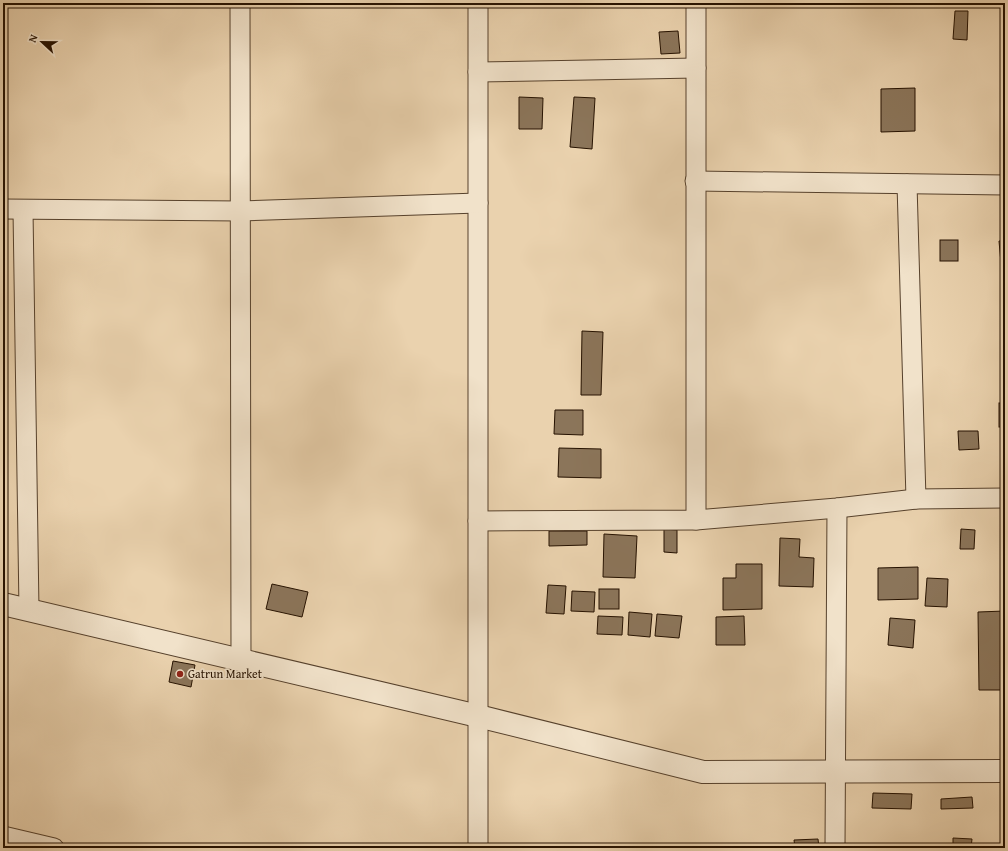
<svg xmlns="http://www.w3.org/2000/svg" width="1008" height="851" font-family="'Gentium Book Plus',serif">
	<rect width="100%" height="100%" fill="#ead2ae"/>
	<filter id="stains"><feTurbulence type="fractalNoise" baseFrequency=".005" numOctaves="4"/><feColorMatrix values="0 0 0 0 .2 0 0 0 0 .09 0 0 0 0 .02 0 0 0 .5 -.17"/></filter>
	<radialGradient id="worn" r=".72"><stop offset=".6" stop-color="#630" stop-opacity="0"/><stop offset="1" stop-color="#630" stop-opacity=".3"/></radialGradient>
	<g fill="#8b755a" stroke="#251100">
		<path d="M955 11H968L967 40 953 39Z"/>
		<path d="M678 31 680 53 661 54 659 32Z"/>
		<path d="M915 88V131L881 132V89Z"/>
		<path d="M519 97 543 98 542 129H519Z"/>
		<path d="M574 97 595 98 592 149 570 147Z"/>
		<rect x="940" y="240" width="18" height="21"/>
		<path d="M999 241H1005V263H1001Z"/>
		<path d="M582 331 603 332 601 395H581Z"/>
		<rect x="999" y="403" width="6" height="24"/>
		<path d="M555 410H583V435L554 434Z"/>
		<path d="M958 431H978L979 449 959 450Z"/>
		<path d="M559 448 601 449V478L558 477Z"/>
		<path d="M664 529 677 530V553L664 552Z"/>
		<path d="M961 529 975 530 974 549H960Z"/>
		<path d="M549 531H587V545L549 546Z"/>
		<path d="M604 534 637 536 635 578 603 577Z"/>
		<path d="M780 538 800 539 799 557 814 558 813 587 779 586Z"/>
		<path d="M736 564H762V609L723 610V578H736Z"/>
		<path d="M918 567V599L878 600V568Z"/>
		<path d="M927 578 948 579 947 607 925 606Z"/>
		<path d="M272 584 308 592 302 617 266 609Z"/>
		<path d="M548 585 566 586 564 614 546 613Z"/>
		<rect x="599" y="589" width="20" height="20"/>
		<path d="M572 591 595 592 594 612 571 611Z"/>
		<path d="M1005 611V690H979L978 612Z"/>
		<path d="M629 612 652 614 650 637 628 635Z"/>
		<path d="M657 614 682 616 679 638 655 636Z"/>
		<path d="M598 616 623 617 622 635 597 634Z"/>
		<path d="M744 616 745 645H716V617Z"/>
		<path d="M890 618 915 620 913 648 888 645Z"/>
		<path d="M173 661 195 665 191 687 169 682Z"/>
		<path d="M873 793 912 794 911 809 872 808Z"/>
		<path d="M972 797 973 808 941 809V799Z"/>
		<path d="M953 838 972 839 971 848H953Z"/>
		<path d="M818 839 819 848H795L794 840Z"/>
	</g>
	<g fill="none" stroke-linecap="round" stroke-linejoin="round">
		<defs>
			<g id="minor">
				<path d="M240 3 241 661"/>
				<path d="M478 3V848"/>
				<path d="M696 3V520"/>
				<path d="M478 72 696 68"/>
				<path d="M695 181 1005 185"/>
				<path d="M907 184 916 499"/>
				<path d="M3 209 240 211 478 203"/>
				<path d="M23 210 29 610"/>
				<path d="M478 521 696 520 837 508 916 499 1005 498"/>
				<path d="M3 836 54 848"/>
				<path d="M835 848 837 508"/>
			</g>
			<path id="tertiary" d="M3 604 478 716 703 772 1005 771"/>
		</defs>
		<use href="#minor" stroke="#56412c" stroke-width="21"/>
		<use href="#tertiary" stroke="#56412c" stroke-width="24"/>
		<use href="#minor" stroke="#f1e2ca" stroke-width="19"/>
		<use href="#tertiary" stroke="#f1e2ca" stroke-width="22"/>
	</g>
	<circle fill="#8f2418" stroke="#f1e2ca" stroke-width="1.5" cx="180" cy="674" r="4"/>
	<g text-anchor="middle" stroke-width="3.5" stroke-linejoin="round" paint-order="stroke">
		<g font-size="12" fill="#251100" stroke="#f1e2ca" text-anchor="start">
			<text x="188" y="678">Gatrun Market</text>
		</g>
	</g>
	<rect width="1008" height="851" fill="none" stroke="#ead2ae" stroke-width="16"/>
	<rect x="4" y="4" width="1000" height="843" fill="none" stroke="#251100" stroke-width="2"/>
	<rect x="8" y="8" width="992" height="835" fill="none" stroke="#251100"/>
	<g transform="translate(42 42) rotate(292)" stroke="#f1e2ca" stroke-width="3" paint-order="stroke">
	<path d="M0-3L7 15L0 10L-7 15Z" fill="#251100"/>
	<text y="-6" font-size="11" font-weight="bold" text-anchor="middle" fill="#251100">N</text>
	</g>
	<rect width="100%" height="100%" filter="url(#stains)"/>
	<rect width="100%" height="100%" fill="url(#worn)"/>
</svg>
